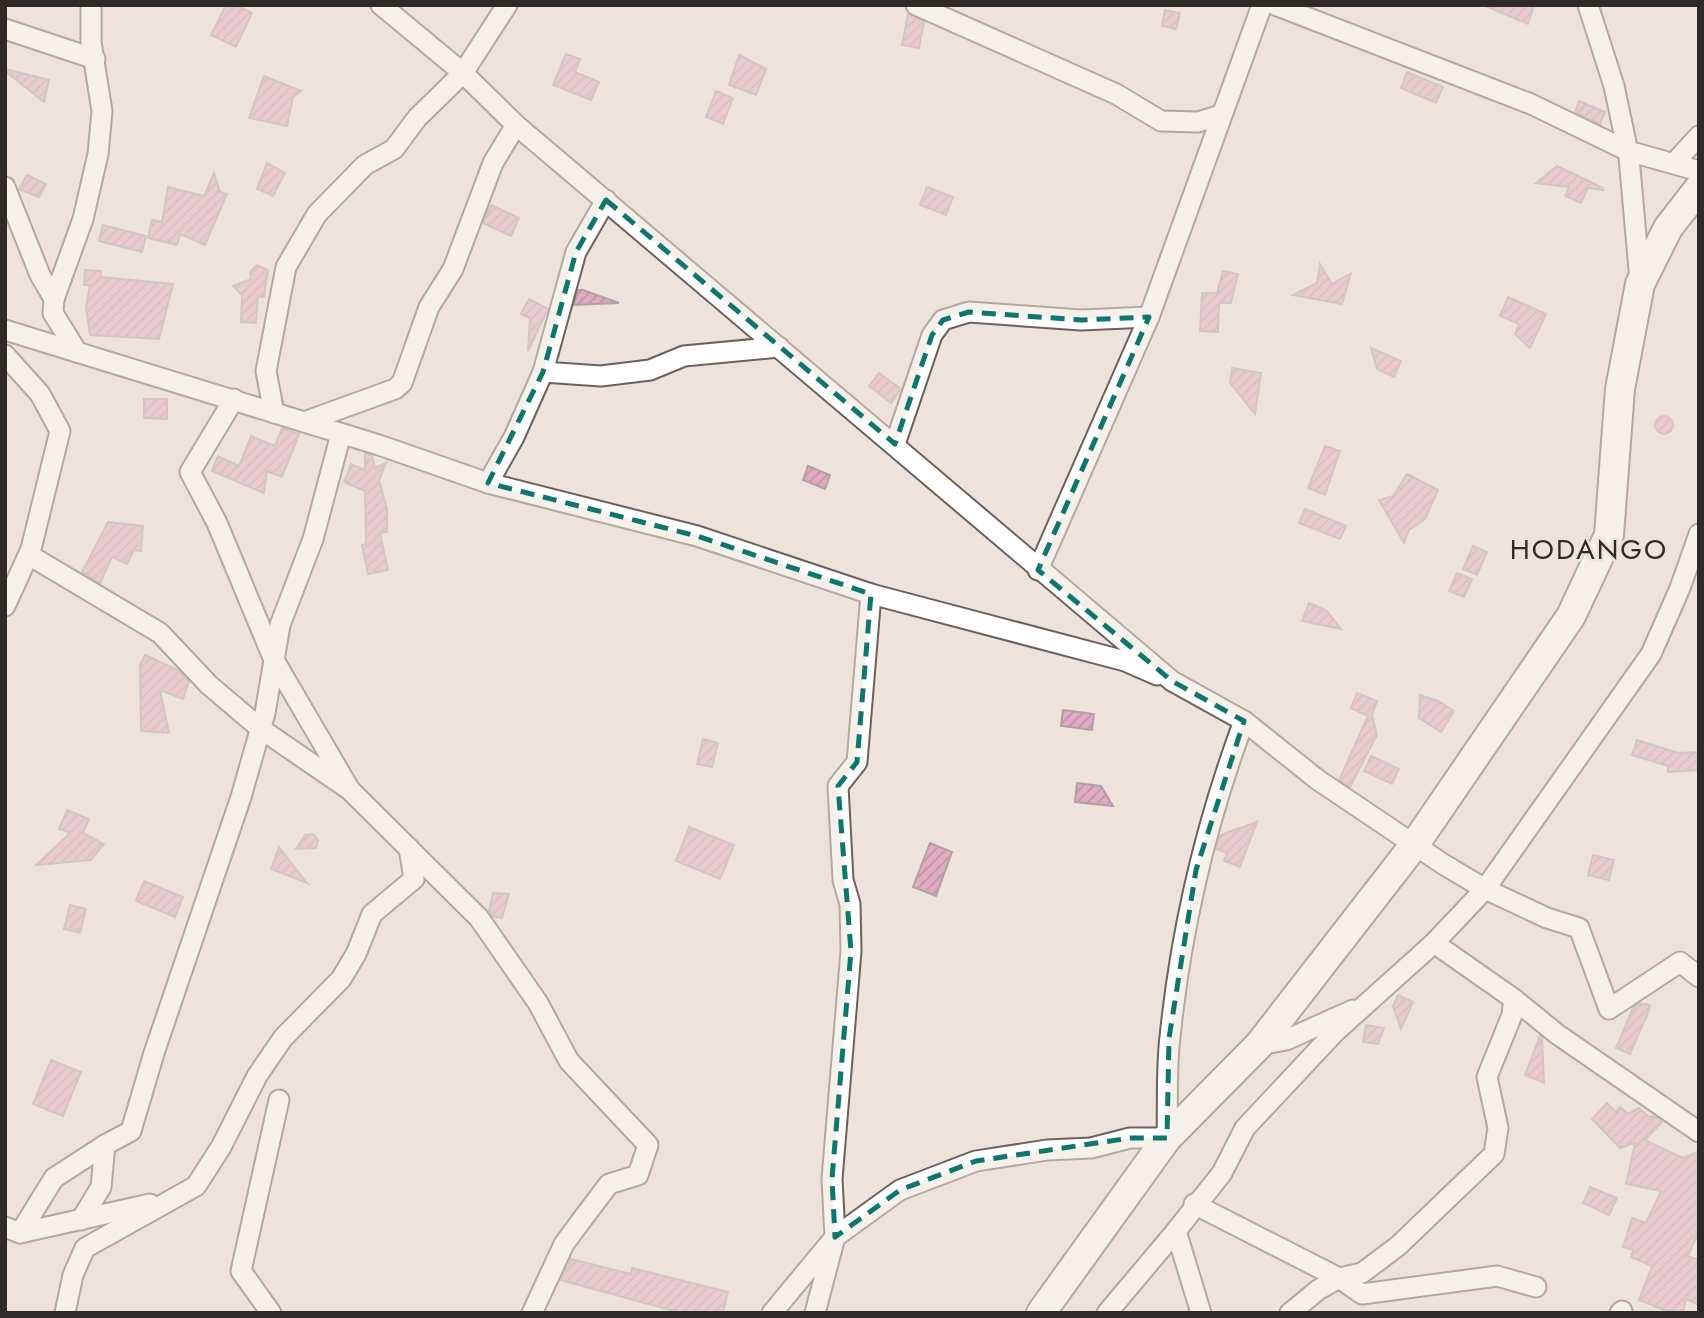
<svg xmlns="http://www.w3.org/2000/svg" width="1704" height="1318" font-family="Jost,sans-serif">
	<defs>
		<pattern id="building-hatch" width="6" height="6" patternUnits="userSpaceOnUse" patternTransform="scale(1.75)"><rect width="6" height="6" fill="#e0abc1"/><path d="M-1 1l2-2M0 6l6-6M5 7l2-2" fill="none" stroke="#c093a6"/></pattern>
	</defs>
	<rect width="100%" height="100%" fill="#eee3db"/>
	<g fill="url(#building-hatch)" stroke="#aea2a6" stroke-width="2">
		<path d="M226 5H236L252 13 236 47 211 35Z"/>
		<path d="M1483 5H1534L1528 24Z"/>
		<path d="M1165 10 1180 13 1176 29 1162 26Z"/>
		<path d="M908 14 924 22 919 48 902 45Z"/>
		<path d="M566 54 580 59 575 72 599 82 591 100 553 85Z"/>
		<path d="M739 55 766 69 756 95 729 85Z"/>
		<path d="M5 69 49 80 44 102 5 71Z"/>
		<path d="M1407 72 1443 87 1436 103 1401 88Z"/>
		<path d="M264 76 301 91 293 97 287 126 249 118Z"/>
		<path d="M716 91 733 98 723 124 706 117Z"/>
		<path d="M1579 101 1605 112 1600 124 1575 112Z"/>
		<path d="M267 163 285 173 273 196 257 189Z"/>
		<path d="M1557 166 1603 188V190L1588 188 1581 203 1565 196 1569 187 1536 183Z"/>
		<path d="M214 173 220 192 227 194 205 245 180 234 177 245 148 238 152 220 162 222 168 187 204 196Z"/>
		<path d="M27 175 46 184 39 197 19 189Z"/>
		<path d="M927 187 953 197 946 215 920 205Z"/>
		<path d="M491 205 519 218 511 236 483 223Z"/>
		<path d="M103 225 146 236 142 252 99 241Z"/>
		<path d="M1320 264 1332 284 1351 273 1342 304 1293 295 1317 283Z"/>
		<path d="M257 265 268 270 264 297 258 296 256 323 241 322 242 295 233 286 251 279 250 272Z"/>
		<path d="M85 270 101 271V277L173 284 159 339 90 335 86 307 90 285H84Z"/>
		<path d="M1223 271 1238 274 1231 303H1219L1218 332 1200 331 1202 293H1217Z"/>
		<path d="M578 290H583L619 303 574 305Z"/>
		<path d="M1508 297 1546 314 1530 348 1515 334 1519 324 1500 316Z"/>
		<path d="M529 299 548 309 528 351 530 318 521 314Z"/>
		<path d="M1371 348 1401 361 1394 377 1377 369Z"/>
		<path d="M1232 368 1261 373 1255 414 1230 383Z"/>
		<path d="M879 373 901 389 891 403 869 386Z"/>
		<path d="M144 399H167V419L144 418Z"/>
		<circle cx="1664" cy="425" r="9"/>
		<path d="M282 428 299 434 282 477 267 471 264 493 212 471 218 456 239 466 251 436 275 446Z"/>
		<path d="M1325 446 1340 451 1325 495 1308 488Z"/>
		<path d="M365 453 372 456 375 468 386 463 379 480 387 509V532L380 533 388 570 368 574 362 545 366 544 365 491 344 482 351 464 365 470Z"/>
		<path d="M808 466 830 475 825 489 803 480Z"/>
		<path d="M1407 474 1438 490 1425 519 1409 530 1404 543 1379 500 1393 496Z"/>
		<path d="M1305 509 1346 526 1340 539 1299 523Z"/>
		<path d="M108 522 143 526 141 551 134 550 127 564 112 557 100 583 82 572Z"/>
		<path d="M1473 546 1487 552 1477 575 1463 569Z"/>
		<path d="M1457 573 1472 579 1464 597 1449 591Z"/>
		<path d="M1309 603 1326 610 1341 629 1302 621Z"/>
		<path d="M145 655 178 670 189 682 183 699 160 690 169 733 141 731 140 665Z"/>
		<path d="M1357 693 1377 701 1372 715 1377 735 1350 787 1339 780 1368 716 1351 708Z"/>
		<path d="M1420 695 1438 701 1454 711 1441 732 1419 718Z"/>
		<path d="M1063 710 1094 714 1092 730 1061 726Z"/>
		<path d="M703 739 718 743 712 767 697 764Z"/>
		<path d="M1637 740 1678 753 1699 752V770L1668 772V766L1632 755Z"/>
		<path d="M1371 756 1399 769 1392 784 1364 771Z"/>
		<path d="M1077 783 1101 786 1113 806 1075 802Z"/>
		<path d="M67 810 89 819 83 833 104 844 91 860 36 865 70 833 59 829Z"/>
		<path d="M1257 822 1240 867 1224 861 1227 853 1216 849 1220 835Z"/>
		<path d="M689 827 734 845 720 879 676 861Z"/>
		<path d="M313 834 318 840 316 848 296 849 305 835Z"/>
		<path d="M930 843 952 852 936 896 913 887Z"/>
		<path d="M279 847 307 883 271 869Z"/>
		<path d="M1593 855 1614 860 1609 880 1588 875Z"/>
		<path d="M144 881 183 897 175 917 136 901Z"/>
		<path d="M493 893 509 894 502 918 493 916 489 911Z"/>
		<path d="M70 905 86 909 80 933 64 929Z"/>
		<path d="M1398 995 1413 1002 1401 1029 1393 1006Z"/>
		<path d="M1640 1003 1650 1005 1648 1013 1630 1054 1616 1048 1633 1008Z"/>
		<path d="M1366 1025 1384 1028 1378 1044 1363 1042Z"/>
		<path d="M1540 1036 1542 1037 1544 1083 1525 1075Z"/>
		<path d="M51 1060 81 1072 63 1116 33 1104Z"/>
		<path d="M1607 1103 1616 1112 1620 1107 1628 1114 1639 1108 1649 1117 1655 1116 1662 1122 1645 1140 1683 1158 1699 1151V1231L1688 1256 1699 1260V1305L1686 1299 1683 1312 1664 1310 1639 1300 1652 1266 1631 1257 1633 1250 1623 1247 1632 1218 1646 1223 1661 1191 1626 1184 1635 1143 1620 1148 1592 1119Z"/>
		<path d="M1590 1187 1617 1198 1609 1215 1583 1203Z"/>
		<path d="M571 1259 631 1274 632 1268 728 1292 723 1313H681L561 1280Z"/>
	</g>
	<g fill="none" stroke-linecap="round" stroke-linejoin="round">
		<defs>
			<g id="street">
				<path d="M381 5 463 73 516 125 1172 681 1244 721 1318 780 1443 864 1485 889 1547 918 1579 928 1609 1009 1680 962 1699 977"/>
				<path d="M916 5 1116 94 1161 121 1198 122 1221 115"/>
				<path d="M1275 5 1531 104 1628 151 1699 171"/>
				<path d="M1588 5 1614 86 1629 157 1640 281"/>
				<path d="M5 29 95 59"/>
				<path d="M1675 162 1699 136"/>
				<path d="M5 187 40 275 54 299"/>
				<path d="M5 330 379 445 488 483 697 536 871 594 1125 661 1157 675"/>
				<path d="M77 352 53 313 54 299 83 219 98 154 102 111 91 42V5"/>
				<path d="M5 355 40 394 60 431 31 549 5 606"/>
				<path d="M543 372 576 252 606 200"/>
				<path d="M234 399 190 472 217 523 274 660 350 790 479 918 538 1003 569 1061 648 1145 638 1175 609 1184 584 1217 564 1244 532 1313"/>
				<path d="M274 413 266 371 286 267 317 214 365 165 394 149 417 118 463 73 507 5"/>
				<path d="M304 422 395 389 402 383 429 307 453 269 493 163 516 125"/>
				<path d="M895 444 932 335 943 320 969 312 1081 320 1149 317"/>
				<path d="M488 483 514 437 543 372 601 376 650 370 684 356 779 347"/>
				<path d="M29 555 160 633 209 685 261 729 347 788"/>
				<path d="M1038 570 1149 317 1262 5"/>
				<path d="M1514 999 1557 1034 1699 1132"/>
				<path d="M1259 1045 1286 1040 1353 1010"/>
				<path d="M1194 1204 1339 1278 1362 1294 1497 1276 1536 1287"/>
				<path d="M81 1220 101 1187 105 1145 131 1131 154 1053 241 797 265 713 280 625 313 539 341 434"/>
				<path d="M5 1227 20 1233 150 1204"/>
				<path d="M20 1233 54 1178 105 1145"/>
				<path d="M65 1313 73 1275 85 1248 196 1186 221 1147 257 1076 283 1038 341 979 356 954 372 914 414 879 409 848"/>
				<path d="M271 1313 241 1271 279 1100"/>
				<path d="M772 1313 835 1237 900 1190 976 1161 1047 1150 1091 1148 1130 1138H1167C1168 1105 1166 1070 1170 1037 1181 929 1206 823 1244 721"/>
				<path d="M815 1313 835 1237 832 1179 851 951 850 904 843 880 838 786 857 762 871 594"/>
				<path d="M1107 1313 1176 1231"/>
				<path d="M1201 1313 1176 1231 1222 1173 1245 1128 1335 1032 1434 943 1485 889 1651 654 1680 588 1699 534"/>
				<path d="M1290 1313 1318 1290 1339 1278 1362 1273 1398 1246 1494 1154 1498 1128 1487 1077 1512 1015 1514 999 1434 943"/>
				<path d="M1620 1313 1622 1311"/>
			</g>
			<path id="secondary" d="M1041 1313 1167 1138 1259 1045 1415 844 1571 616 1609 535 1620 389 1640 284 1668 228 1699 188"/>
		</defs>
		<use href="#street" stroke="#6a625b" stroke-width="23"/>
		<use href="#secondary" stroke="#6a625b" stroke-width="32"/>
		<use href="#street" stroke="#fff" stroke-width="19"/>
		<use href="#secondary" stroke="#fff" stroke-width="28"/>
	</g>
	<path d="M0 0H1704V1318H0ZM606 200 895 444 932 335 943 320 969 312 1081 320 1149 317 1038 570 1172 681 1244 721 1196 870 1169 1038 1167 1138H1130L976 1161 900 1190 835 1237 832 1179 851 951 838 786 857 762 871 594 697 536 488 483 543 372 576 252Z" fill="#eee3db" fill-opacity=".55" fill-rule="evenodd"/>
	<path fill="none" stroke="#0f766e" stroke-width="5" stroke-dasharray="14 9" stroke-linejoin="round" d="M606 200 895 444 932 335 943 320 969 312 1081 320 1149 317 1038 570 1172 681 1244 721 1196 870 1169 1038 1167 1138H1130L976 1161 900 1190 835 1237 832 1179 851 951 838 786 857 762 871 594 697 536 488 483 543 372 576 252Z"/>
	<g text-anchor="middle" stroke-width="5" stroke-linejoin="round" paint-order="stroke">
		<g font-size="28" letter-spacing="2" fill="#2e2a27" stroke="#eee3db">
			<text x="1589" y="559">HODANGO</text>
		</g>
	</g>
	<rect width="1704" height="1318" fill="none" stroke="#2e2a27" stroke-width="14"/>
</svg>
